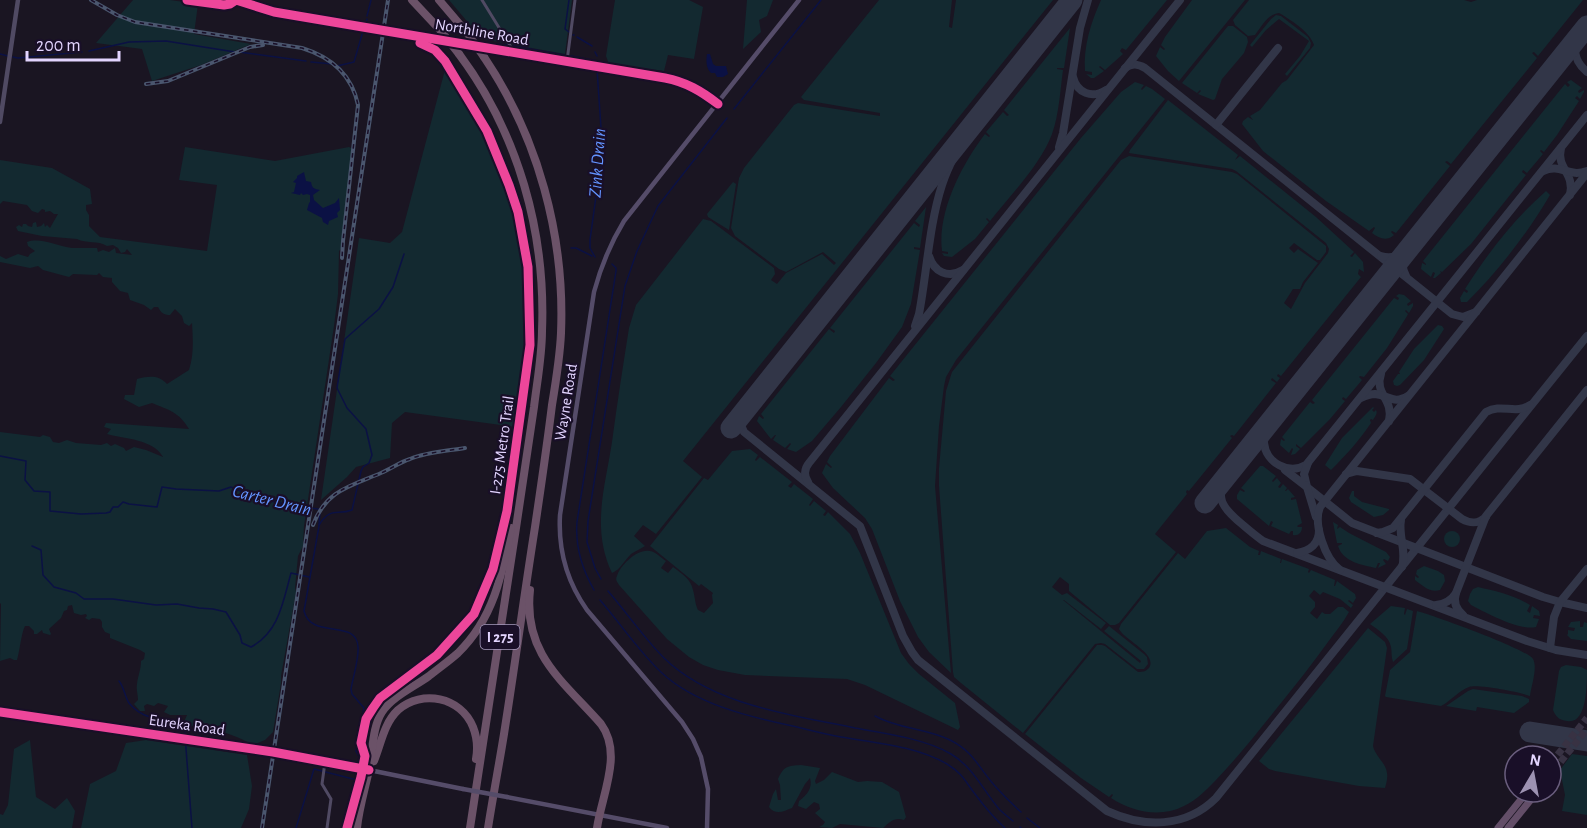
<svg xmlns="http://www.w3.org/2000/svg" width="1587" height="828" font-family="'Alegreya Sans',sans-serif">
	<rect width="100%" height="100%" fill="#1a1522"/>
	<g fill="#132930">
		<path d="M133 0H170L198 4 194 34 251 44 201 65 152 81 142 49 96 43Z"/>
		<path d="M449 0H572L565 54 482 39Z"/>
		<path d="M615 0H689L703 7 694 59 668 55 664 71 609 64 606 56Z"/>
		<path d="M747 0H773L767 16 759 20 761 32 743 49Z"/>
		<path d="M879 0H952L949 27 952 28 956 0H1053L683 461 702 477 656 534 643 525 634 536 645 546C641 549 635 551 631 554 624 561 620 570 612 573 591 528 605 488 612 442 617 404 623 366 629 328L636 305 703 219 711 221 774 268 775 274 771 280 777 284 786 273 822 254 834 265 836 263 823 252 786 272 779 269 735 236 731 228 739 178 744 168 794 105 798 103 880 116V113L804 100 801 97Z"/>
		<path d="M1101 0H1167L1126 50 1122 48 1120 51 1123 54 1105 70 1100 66 1099 67 1104 71 1094 78H1091L1086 74 1092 75V72L1085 71C1083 47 1091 22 1101 0Z"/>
		<path d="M1192 0H1245L1179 81 1168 71 1156 56 1160 47 1164 50 1165 49 1161 45 1165 37Z"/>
		<path d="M1249 0H1464L1471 2 1477 0H1583L1538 56 1534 52 1532 53 1537 58 1451 164 1447 161 1445 162 1450 166 1396 233 1392 231 1391 232 1394 235C1386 242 1379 238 1372 233L1375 228 1374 227 1369 231 1326 201 1263 151 1242 124 1243 121 1248 117 1253 120 1250 116 1260 110 1282 83 1287 80 1314 45C1310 32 1291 20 1279 13 1268 14 1262 26 1255 35L1248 36 1235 25 1233 20Z"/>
		<path d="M1276 15 1281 16 1308 37 1311 43 1310 48 1287 76 1285 74 1300 56 1309 41 1279 19 1266 30 1252 47 1250 45 1271 19Z"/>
		<path d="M1228 26H1233L1247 37 1248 42 1244 53 1222 79 1215 99 1213 100 1198 94 1201 91 1200 90 1197 93 1182 83Z"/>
		<path d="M1070 28 1064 68H1057V69L1063 70C1060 92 1059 114 1052 134 1041 164 1010 196 990 221L987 218 986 219 989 222 975 239 952 257 944 256 942 253 948 254V252L942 251C937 212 962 164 985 134L989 137 990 136 986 132 1003 112 1007 116 1009 115 1004 110Z"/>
		<path d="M446 66C457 86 470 105 481 125 516 191 531 266 527 341 526 370 520 398 516 427L405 412 392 423 390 458 356 467 347 477 321 500 359 238 390 243 402 232Z"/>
		<path d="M1571 80 1582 88 1578 91 1579 93 1584 90V92L1580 99 1577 96 1575 98 1579 101 1557 135 1544 152 1541 150 1540 151 1543 154 1527 173 1523 170 1522 172 1526 175 1471 244 1442 272 1440 271 1441 273 1435 278H1433L1435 273 1433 272 1431 277 1421 269 1422 263 1426 265V264L1423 261 1565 84 1568 87 1570 85 1567 82Z"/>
		<path d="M1135 82 1144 85 1141 89 1142 90 1146 86 1152 89 1165 99 956 360 946 377 944 386 939 426 935 486 951 673 929 652 918 637 900 601 872 529 865 518 833 488 822 473 826 464 831 468 832 467 827 462 830 456 889 378 893 381 895 380 890 376 1081 138 1121 92Z"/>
		<path d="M1168 100 1238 155 1235 160 1240 156 1316 217 1354 252 1350 256 1352 257 1355 253 1363 262 1364 272 1359 269 1358 274 1361 277 1281 376 1278 374 1277 376 1280 378 1277 382 1272 378 1271 380 1276 383 1234 436 1232 435 1230 436 1232 438 1189 491 1187 490 1186 492 1187 494 1155 534 1176 552 1119 623 1115 625H1110L1069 591V584L1060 577 1052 587 1062 595 1067 593 1106 623 1101 629 1064 600H1063L1140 663 1141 661 1104 631 1109 626 1144 654 1147 657 1148 664 1144 669H1137L1105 644 1101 643 1095 644 1023 733 961 683 954 677 953 672 939 486V468L946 391 952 372 1121 160 1129 156 1232 172 1237 174 1326 246V252L1320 260H1317L1294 243 1289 248 1294 253 1298 249 1318 263 1303 282 1300 289H1293L1284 303 1291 309 1305 283 1328 253 1329 249 1326 243 1236 171 1232 169 1129 153 1130 150Z"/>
		<path d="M185 147 275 161 349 147 353 149 341 249 339 251 338 294 334 326 304 526 303 546 298 556 295 588 296 592 281 676V683L273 732 265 740 253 745C240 738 226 731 211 731L210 727 192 726 187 730 181 727 185 725 184 722 187 715H170L164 712 168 706 158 703 154 706 147 704 144 706 145 711H140L134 704 138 700C138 694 136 690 137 684 138 675 141 670 141 661L144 659 145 653 140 650 110 638V634L105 632 102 627V622L100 619 92 618 89 620 85 618 87 616 86 614 81 615 74 613 72 605 68 606 67 610 64 611 61 618 49 629 51 634 50 635 43 633 42 630 37 634H34V631L29 626H25C21 634 20 650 17 660H14L10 658 0 661 1 604 0 603V432L40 437 43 435 50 437 53 442 59 443 67 440 76 443 101 445 107 443 111 446 115 444 124 448 126 451 134 447 146 450 163 457C153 439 125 439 107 434L111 429 104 427 106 423 189 429C179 412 169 410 152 403L139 407 124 399 125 395H134L137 379C150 376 158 375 167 384L189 370C194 355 193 339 192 323L189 326 184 323 182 316 175 309 170 315C164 315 161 313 158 307H154L151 310 144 305 130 300 128 293 120 291 112 282V278L103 277 99 273 97 275 73 274 69 277 43 270 38 266 30 268 0 262V256L6 259 18 254 28 257 30 254 35 251 28 246 27 242C41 237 57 246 72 248 80 248 89 248 97 248L98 252 103 250 109 252 115 248 116 253 132 255 127 249 125 252 121 253 118 248 113 245 107 246C98 240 86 244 77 239L42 236 18 231 16 227 19 225 22 227 23 224H26L28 226 32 227 33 223 36 222 37 227 41 226 44 223 45 227 47 225 50 228 58 214H54L50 211 45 212V210L42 209 38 213 32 211 27 205 3 201 0 204V160L52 168 90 189 92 204 86 205V210L89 215V226L100 237 207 251 217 185 179 180Z"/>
		<path d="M733 182 736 184 729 230 708 217 707 214Z"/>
		<path d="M1546 191 1550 195C1527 234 1499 270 1467 302H1461L1460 298 1464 291 1467 293 1468 291 1465 289C1488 253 1513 220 1546 191Z"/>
		<path d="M926 207 920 248 914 247V249L920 250 911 304 902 327 876 363 841 407 812 441 796 452 787 449 791 444 790 443 785 448 773 440 776 435H775L771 439 757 421 759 416 763 419 764 418 761 414 829 329 834 333 835 331 830 328 914 223 919 227 920 225 915 221Z"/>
		<path d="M1399 294 1404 295 1411 301 1407 304 1408 306 1413 303V306L1409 313 1406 310 1405 311 1408 314 1407 316 1387 348 1364 377 1360 376 1359 377 1362 380 1346 399 1343 397 1342 399 1345 401 1330 419 1301 448 1296 444V446L1300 449 1295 454 1291 455 1293 449 1292 448 1289 453 1280 445 1281 439 1284 441 1285 440 1282 437 1310 402 1313 404 1315 403 1312 400 1394 298 1398 300 1399 298 1396 296Z"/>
		<path d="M1438 325 1442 326 1444 329 1424 360 1400 385 1397 386 1394 385 1393 381 1398 374H1400L1399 372 1414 349Z"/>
		<path d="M1373 407 1374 408 1372 410 1374 412 1376 410C1378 413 1375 417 1373 420L1371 419 1370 420 1371 423C1359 441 1346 455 1331 470L1325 465 1342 438Z"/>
		<path d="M750 449 758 455 755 460 756 461 760 457 792 482 788 486 791 488 794 484 813 499 809 505 810 506 814 501 826 511 823 515 825 516 828 512 850 534 860 553 901 653 909 664 919 674 955 703 960 727 958 730 865 685 847 679 745 675 718 670 703 665 689 657 667 639 619 585C617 581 615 580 617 576 620 565 638 548 650 551 656 552 661 558 666 561L661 568 668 573 673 567C682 574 691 579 693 590 695 597 695 604 698 610L704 613 713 603 712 595 713 593 701 584 699 586 650 546 704 478 708 480 732 451Z"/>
		<path d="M1260 466H1263L1276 476 1272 481 1273 482 1277 478 1281 483 1278 487 1280 488 1283 484 1287 488 1285 491H1286L1288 489 1295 497 1291 498V500L1296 499 1302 523 1297 526 1298 527H1302C1302 533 1298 536 1293 535V531H1291L1289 534 1271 526 1273 522 1271 521 1269 526 1237 499V495L1240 490 1244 492 1245 491 1241 488Z"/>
		<path d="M1352 491H1354V496L1362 502 1389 509V510L1383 515 1374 517 1351 502 1349 498Z"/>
		<path d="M1333 522 1338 525 1337 529 1340 527 1349 533 1386 552 1390 557 1388 561 1384 559 1383 560 1386 564 1378 568 1380 563H1378L1376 568C1362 565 1343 562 1338 546L1342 544V543H1337Z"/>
		<path d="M1226 528 1250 547 1259 551 1258 555H1260L1261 551 1281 559 1280 563H1281L1282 559 1309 569 1308 572 1309 573 1311 570 1335 580 1334 586H1335L1337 581 1355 594 1356 598 1353 603 1349 600 1348 601 1353 605 1351 608 1340 599 1323 592 1320 595 1314 590 1309 596 1315 602V607L1310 613 1317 619 1322 612 1325 614H1330L1338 607H1343L1349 612C1343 623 1335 632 1328 642 1313 663 1297 683 1281 703 1260 729 1239 756 1216 780 1206 790 1197 800 1184 806 1160 818 1133 812 1111 798L1113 795 1112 794 1109 797 1081 778 1025 734 1097 645H1102L1105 646 1138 672C1143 672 1148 671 1150 666 1155 653 1125 640 1119 629L1121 624 1178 553 1185 559 1207 531Z"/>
		<circle cx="1452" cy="539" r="8"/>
		<path d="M1424 566 1438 571 1444 575 1445 581 1440 590C1430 593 1423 586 1415 580V576L1418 578 1419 577 1416 574 1417 570Z"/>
		<path d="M1478 587C1495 591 1514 595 1530 605L1527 611 1530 613 1532 606 1539 611 1540 616 1534 615 1533 618 1539 619 1536 627C1520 631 1486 613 1471 605L1468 601 1470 594 1473 589Z"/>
		<path d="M1391 606 1405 608 1404 614 1405 615 1407 609 1413 611 1407 649 1393 662C1391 657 1392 652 1391 647 1389 636 1378 630 1370 624Z"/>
		<path d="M1417 611C1432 615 1527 649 1533 659 1538 668 1531 686 1530 696 1519 692 1478 684 1469 687 1458 691 1451 701 1441 706L1386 697 1385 696 1390 670 1410 652Z"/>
		<path d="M1580 621V627H1583L1584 622 1587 623V641L1571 639 1567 635 1568 634V630L1574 631 1575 628 1568 627 1571 622Z"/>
		<path d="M1368 628 1385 642 1387 648 1373 746C1375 756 1386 763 1387 773 1388 778 1386 784 1385 788L1359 786 1275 771 1269 769 1259 761Z"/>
		<path d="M1566 665 1581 667 1587 670C1587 685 1587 725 1567 721 1559 720 1556 717 1553 710L1559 671 1561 667Z"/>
		<path d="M1473 689 1522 696 1529 699V702L1514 713 1477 707 1476 711 1446 706 1468 691Z"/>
		<path d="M30 740 36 797 55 809 67 798 75 811 72 828H0V814L3 815 8 805 14 749Z"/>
		<path d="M146 740 247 755 252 786 249 809 241 828H81L90 784 116 771 126 743Z"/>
		<path d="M1572 754 1587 756V815L1562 811 1565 795 1560 770Z"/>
		<path d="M801 765 820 768 815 781 816 784 824 780 832 772 858 782 867 781 882 782 899 792 906 817 904 820C894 817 890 822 883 828L840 824 832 828 819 827 823 825 825 822 815 813 820 809 819 804 814 802 806 809 798 806 799 801C807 795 813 788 810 778L805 784 792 808C784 811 776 816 769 807L773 794 776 789 778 800H781L780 785 778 779C784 766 787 766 801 765Z"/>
	</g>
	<g fill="#0b1144">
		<path d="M707 54H710L713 64 716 66H726L728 74 723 77H717L715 73H711C706 68 706 61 707 54Z"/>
		<path d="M304 172 306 181 311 182C312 188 314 189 320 190L313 195 314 200 323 208 335 203 339 198 340 210 337 213 338 217 329 221 328 225 323 222 322 218 307 210 309 203 310 202V195L307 194 303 195 301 193 300 195 291 193 294 192 296 183 293 182 297 178V176Z"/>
	</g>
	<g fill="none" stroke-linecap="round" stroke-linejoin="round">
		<g stroke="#0b1144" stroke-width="1.5">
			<path d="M367 16 371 0"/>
			<path d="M376 24 381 25"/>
			<path d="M365 26 367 19"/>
			<path d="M386 26 419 33"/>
			<path d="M569 32 565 29 569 0"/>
			<path d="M422 33 442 37"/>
			<path d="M573 35H574"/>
			<path d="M577 37 592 46"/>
			<path d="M452 39 468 42"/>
			<path d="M479 43 508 45"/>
			<path d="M513 46 564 55"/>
			<path d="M89 51 129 42 166 41 235 52"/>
			<path d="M239 52 306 61"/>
			<path d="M595 52 597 56"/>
			<path d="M0 54 8 56"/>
			<path d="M571 56 597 61"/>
			<path d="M13 57 18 58 82 52"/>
			<path d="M311 62 333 64"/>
			<path d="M337 66 354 62 363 31"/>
			<path d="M734 109 821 0"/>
			<path d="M571 248H576L592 256"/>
			<path d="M595 257 590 248V240L597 189 601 177 602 143 597 69"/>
			<path d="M0 456 26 461 25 480 34 491 50 492V511L81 514 106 513 110 512 113 507H118L123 502 129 504 157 507 162 487 176 489 219 491 231 487 260 499 295 506 318 509 320 510 319 526 304 611C311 640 357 618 358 647 359 659 353 677 351 689L352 694 364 708 356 751 361 759"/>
			<path d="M319 525C331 506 337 516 352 510L361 471 363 467 369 463 372 455 366 429 347 408 337 388 345 339 379 309 393 287 404 254"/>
			<path d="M32 546 41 550 43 575 54 587 76 593 84 599H113L156 605 177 604 199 608 213 609 226 612 240 635 242 643 251 647C279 632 283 602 291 573L309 577"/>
			<path d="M601 579 595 568 587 542 588 521 625 286 637 251 658 206 727 118"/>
			<path d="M594 590C582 569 575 547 577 522L616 271V268L612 264"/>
			<path d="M608 591C627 613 644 638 664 658 712 705 792 715 855 728 884 733 926 739 951 754 973 767 983 790 999 809 1003 813 1008 817 1013 821"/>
			<path d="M600 600C620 623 640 653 662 673 694 703 746 716 788 725 806 729 823 734 841 737 876 743 916 746 947 764 963 774 965 781 975 794 984 806 994 818 1005 828"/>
			<path d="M119 681C124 687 125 697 129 703 142 720 164 720 184 722L192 828"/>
			<path d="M875 716C898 729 926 728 950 740 974 752 978 767 995 786 1003 795 1012 804 1021 812"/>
			<path d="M1027 818 1040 828"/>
			<path d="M1020 827 1021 828"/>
			<path d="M296 828 314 769 357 780 343 828"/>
		</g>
		<g stroke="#323648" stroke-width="8">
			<path d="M1580 34C1572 49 1574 61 1587 72"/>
			<path d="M1125 68C1132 63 1138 64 1145 68L1452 314 1463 317 1476 312"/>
			<path d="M1073 77C1077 93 1092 99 1106 90"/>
			<path d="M1216 125 1278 48"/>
			<path d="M1059 147 1063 133 1080 28 1088 0"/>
			<path d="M1561 148C1556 169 1575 172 1570 195"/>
			<path d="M1543 171C1561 163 1568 178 1587 171"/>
			<path d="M929 256C934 272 948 279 963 270"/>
			<path d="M1381 256C1392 259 1399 256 1408 249"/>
			<path d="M1406 276C1400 265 1403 257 1409 248"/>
			<path d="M915 326 919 314C927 272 929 225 942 185 949 164 960 145 971 126"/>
			<path d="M1381 374C1374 394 1394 399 1389 421"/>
			<path d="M1361 398C1365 396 1369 394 1375 394 1389 395 1393 405 1408 396"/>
			<path d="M744 412C740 419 740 425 744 432L860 526 903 636 912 652 918 660 1107 811C1144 828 1186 828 1216 798L1587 336"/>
			<path d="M1268 423C1266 430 1264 436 1264 443 1266 463 1289 475 1306 465L1587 115"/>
			<path d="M1308 463 1304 474 1307 487 1352 523 1543 597 1560 602 1587 608"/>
			<path d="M1285 470 1307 487 1316 517"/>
			<path d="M1229 472C1213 497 1222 508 1243 525 1250 531 1256 536 1263 541L1527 641 1556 650 1587 655"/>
			<path d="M1346 474 1357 471 1410 479 1462 519C1471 524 1478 524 1486 517"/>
			<path d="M808 482C804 476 804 469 809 463L1180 0"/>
			<path d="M1401 520C1398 536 1407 551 1402 567"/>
			<path d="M1377 533 1383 532 1393 528 1486 412C1502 403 1515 415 1530 405"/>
			<path d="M1297 553C1310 551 1319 544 1319 530"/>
			<path d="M1340 570C1325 559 1313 524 1320 507L1587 173"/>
			<path d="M1456 593 1486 516 1587 390"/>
			<path d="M1436 605C1445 604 1451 601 1456 593 1453 602 1456 609 1463 615"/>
			<path d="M1550 648 1554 617 1560 602 1587 569"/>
		</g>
		<g stroke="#323648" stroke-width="21">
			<path d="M731 428 1072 0"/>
			<path d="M1205 503 1587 26"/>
			<path d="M1530 732 1587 741"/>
		</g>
		<g stroke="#383243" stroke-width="7" stroke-dasharray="7 3.5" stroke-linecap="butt">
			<path d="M1551 763 1587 718"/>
			<path d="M1554 770 1587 729"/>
		</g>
		<g stroke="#504a63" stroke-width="3">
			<path d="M187 0 224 5 230 4 236 0"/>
			<path d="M482 0 514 52"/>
			<path d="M567 61 575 0"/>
			<path d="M325 762 322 784 331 799 327 828"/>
		</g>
		<g stroke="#504a63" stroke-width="4.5">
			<path d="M236 0 274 12 679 80 702 92 718 104"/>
			<path d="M0 122 18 0"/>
			<path d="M0 712 273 752 369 770"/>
		</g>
		<g stroke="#554c69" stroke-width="4.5">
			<path d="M369 770 463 789"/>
			<path d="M507 797 667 828"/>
			<path d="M707 828 708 789 701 757 693 739 682 722 587 610C567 582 558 550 560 515L594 292C601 266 610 244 624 221L799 0"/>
		</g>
		<g stroke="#634e68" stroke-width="7">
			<path d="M1551 775 1554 770"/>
			<path d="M1498 828 1527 792"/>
			<path d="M1508 828 1537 792"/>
		</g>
		<g stroke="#6b5268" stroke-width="8">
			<path d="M412 0 441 31"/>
			<path d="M439 0 468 34"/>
			<path d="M459 54C518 133 546 232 542 331 542 356 537 382 534 407 528 447 522 488 516 528 501 628 485 728 470 828"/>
			<path d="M484 57C538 137 565 236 561 333 560 357 556 381 552 405 547 446 541 486 535 527 524 596 515 665 504 734 499 765 493 796 488 828"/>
			<path d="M530 590C523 654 563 681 601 724 623 754 602 794 597 828"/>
			<path d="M374 761C381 744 384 723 398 710 422 689 461 697 473 727 477 737 478 748 476 759"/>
			<path d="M357 828C359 808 365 789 369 770 373 751 372 728 382 712 393 696 414 687 429 676 439 668 449 661 458 653 494 618 502 575 511 528"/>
		</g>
		<defs>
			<g id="rail">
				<path d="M91 0 117 15 135 22 302 48C331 57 352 75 358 105L343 241 342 258"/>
				<path d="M146 84 168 81 250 47 263 45"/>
				<path d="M313 525C326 490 351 486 381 473 391 469 400 462 410 459 427 452 447 451 465 448"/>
				<path d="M262 828 388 0"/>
			</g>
		</defs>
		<use href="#rail" stroke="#4a566e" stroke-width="4"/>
		<use href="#rail" stroke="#190f28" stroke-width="1.5" stroke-dasharray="4.5" stroke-linecap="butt"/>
		<path stroke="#554c69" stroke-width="4.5" d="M463 789 507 797"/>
		<g stroke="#6b5268" stroke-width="8">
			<path d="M441 31 459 54"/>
			<path d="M468 34 484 57"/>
		</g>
		<defs>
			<g id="cycleway">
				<path d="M187 0 224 5 230 4 236 0 274 12 665 78C686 82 701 91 718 104"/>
				<path d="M0 712 273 752 369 770"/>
				<path d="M347 828 361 777 365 756 361 743 366 719 373 708 380 698 437 655 474 614 493 569 507 511 530 345 528 267 518 212 509 185 487 131 445 61 435 50 420 43"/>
			</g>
		</defs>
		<use href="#cycleway" stroke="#190f28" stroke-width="13"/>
		<use href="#cycleway" stroke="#ed469a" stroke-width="9"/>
	</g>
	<g text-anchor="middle" stroke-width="4.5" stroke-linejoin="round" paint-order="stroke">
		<rect fill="#190f28" stroke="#a69abe" stroke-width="1.5" x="480.5" y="625" width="39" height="24" rx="4.5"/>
		<g font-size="15" font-weight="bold" fill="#e3d5ff">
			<text x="500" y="642">I 275</text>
		</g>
		<g font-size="16" fill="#e3d5ff" stroke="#190f28">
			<text transform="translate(482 31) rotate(10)" y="6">Northline Road</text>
			<text transform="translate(565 402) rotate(-81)" y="6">Wayne Road</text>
			<text transform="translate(501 445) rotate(-82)" y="6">I-275 Metro Trail</text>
			<text transform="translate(187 724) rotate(8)" y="6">Eureka Road</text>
		</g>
		<g font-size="18" font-style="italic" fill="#6394ff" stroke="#190f28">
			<text transform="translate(597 163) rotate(-86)" y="6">Zink Drain</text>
			<text transform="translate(272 500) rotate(14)" y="6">Carter Drain</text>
		</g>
	</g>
	<g transform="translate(1533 774) rotate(10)"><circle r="28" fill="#190f28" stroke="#6a5e7e" stroke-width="1.5"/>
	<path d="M0-4.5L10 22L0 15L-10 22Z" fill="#9d92b2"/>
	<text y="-9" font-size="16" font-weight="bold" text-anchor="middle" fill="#e3d5ff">N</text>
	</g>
	<path d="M27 51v9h92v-9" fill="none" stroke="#e3d5ff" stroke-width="3"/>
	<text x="36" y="51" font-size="18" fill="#e3d5ff" stroke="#190f28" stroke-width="4.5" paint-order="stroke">200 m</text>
</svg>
